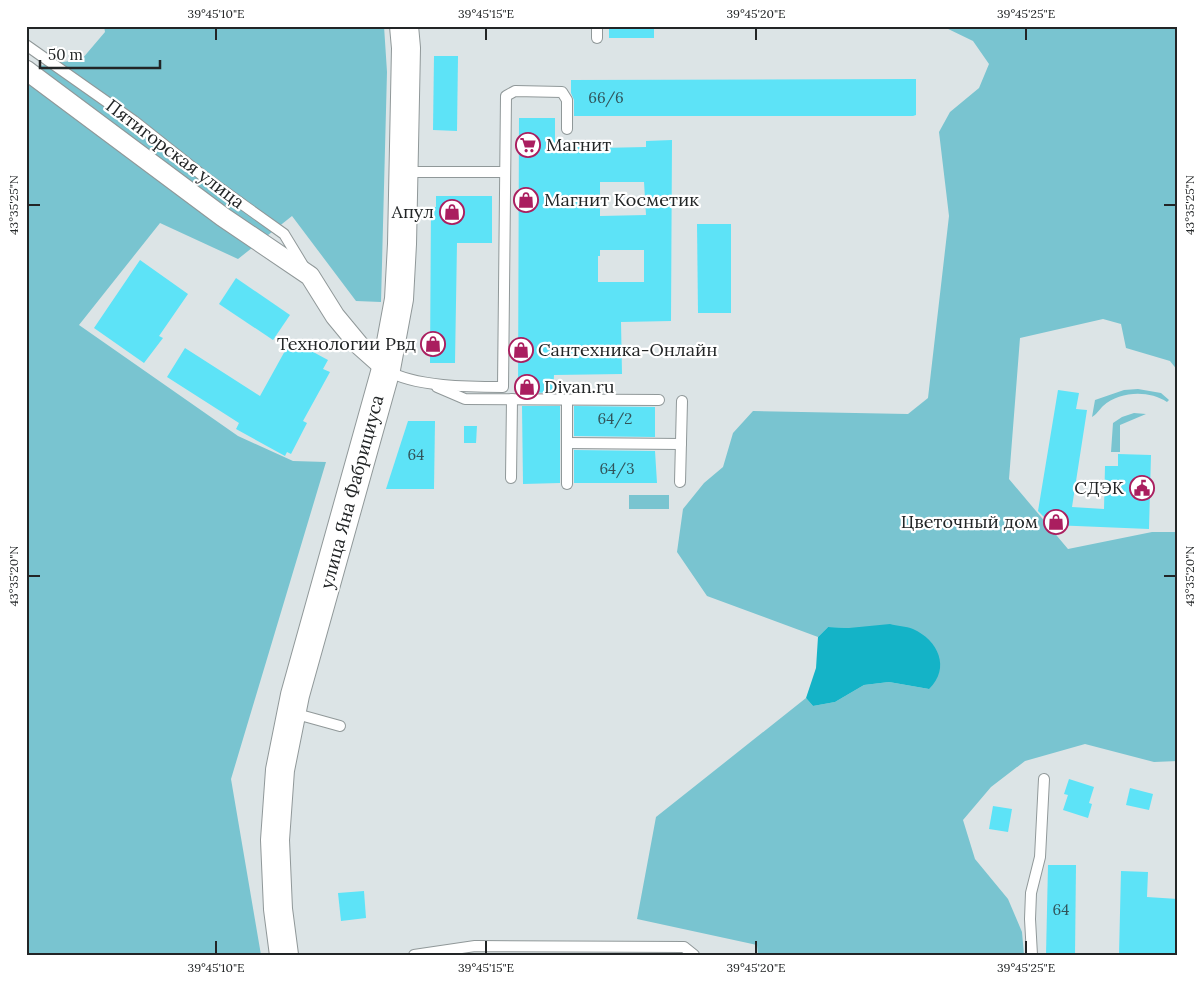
<svg xmlns="http://www.w3.org/2000/svg" width="1204" height="981" font-family="Lora,serif">
	<rect width="100%" height="100%" fill="#dce4e6"/>
	<g fill="#79c4d0">
		<path d="M104 26H384L387 72 381 302 356 301 292 216 238 259 160 223 79 325 238 436 293 461 326 462 231 779 261 955H26V65L33 67 82 59 105 32Z"/>
		<path d="M942 26H1178V371L1170 361 1126 348 1121 324 1103 319 1020 338 1009 479 1068 549 1152 532H1178V761L1154 762 1085 744 1025 761 991 787 963 820 975 859 1008 899 1022 932 1024 955H758L757 945 637 919 656 817 806 698 813 706 835 702 864 685 889 682 929 689 849 628 828 627 818 637 707 596 677 552 683 509 704 483 723 467 733 433 753 411 908 414 928 398 949 216 939 132 950 112 979 88 989 64 973 41Z"/>
		<path d="M1138 389 1161 393 1169 400 1167 402C1149 390 1120 391 1103 406 1099 410 1096 415 1092 417L1095 400 1124 390Z"/>
		<path d="M1134 413 1146 414 1120 425V452H1111L1113 423 1122 417Z"/>
		<rect x="629" y="495" width="40" height="14"/>
	</g>
	<path fill="#14b3c7" d="M890 624C897 626 906 626 913 629 938 640 951 668 929 689L889 682 864 685 835 702 813 706 806 698 816 668 818 637 828 627 849 628Z"/>
	<g fill="#5de3f7" fill-rule="evenodd">
		<rect x="609" y="26" width="45" height="12"/>
		<path d="M434 56H458L457 131 433 130Z"/>
		<path d="M916 79V115L913 116H574V100L571 93V80Z"/>
		<path d="M519 118H555V141H600V148L646 147V141L672 140 671 321 621 322 622 374 554 375 553 393 518 392ZM600 182H644L646 215 600 216ZM600 250H644V282H598V256H600Z"/>
		<path d="M436 196H492V243H457L455 363H430L431 207H436Z"/>
		<path d="M697 224H731V313H698Z"/>
		<path d="M140 260 188 294 159 336 163 338 144 363 94 328Z"/>
		<path d="M236 278 290 315 273 340 219 304Z"/>
		<path d="M291 340 328 360 323 369 330 372 303 421 307 423 291 454 287 452 285 456 236 429 239 423 167 377 185 348 260 396Z"/>
		<path d="M1058 390 1079 393 1076 409 1087 410 1072 507 1104 509 1105 466H1118V454L1151 455 1149 529 1052 525 1038 511Z"/>
		<path d="M522 406H560V483L523 484Z"/>
		<path d="M574 406 655 407V437L574 436Z"/>
		<path d="M408 421H435L434 489H386Z"/>
		<path d="M464 426H477L476 443H464Z"/>
		<path d="M574 450 655 451 657 483H574Z"/>
		<path d="M1069 779 1094 787 1089 803 1092 804 1088 818 1063 810 1068 795 1064 794Z"/>
		<path d="M1130 788 1153 794 1149 810 1126 805Z"/>
		<path d="M993 806 1012 809 1008 832 989 829Z"/>
		<path d="M1048 865H1076L1075 955H1046Z"/>
		<path d="M1121 871 1148 872 1147 897 1178 899V955H1119Z"/>
		<path d="M364 891 366 918 341 921 338 893Z"/>
	</g>
	<g fill="none" stroke-linecap="round" stroke-linejoin="round">
		<defs>
			<g id="service">
				<path d="M597 26V38"/>
				<path d="M26 45 134 121 207 179 284 234 304 267"/>
				<path d="M404 172H504"/>
				<path d="M387 370C413 387 471 387 503 387L506 96 515 91 562 92 567 100V129"/>
				<path d="M437 387 465 399 659 400"/>
				<path d="M567 443 681 444"/>
				<path d="M511 478 512 399"/>
				<path d="M680 482 682 401"/>
				<path d="M567 484V400"/>
				<path d="M293 713 340 726"/>
				<path d="M414 955 475 946 684 947 694 955"/>
				<path d="M1032 955 1030 919 1031 893 1040 857 1044 779"/>
			</g>
			<path id="minor" d="M26 70 223 217 310 276 335 316 359 345 386 369"/>
			<path id="secondary" d="M284 955 278 909 275 840 280 770 295 695 386 369 399 299 402 244 406 48 404 26"/>
		</defs>
		<use href="#service" stroke="#909899" stroke-width="12"/>
		<use href="#minor" stroke="#909899" stroke-width="21"/>
		<use href="#secondary" stroke="#909899" stroke-width="30"/>
		<use href="#service" stroke="#fff" stroke-width="10"/>
		<use href="#minor" stroke="#fff" stroke-width="19"/>
		<use href="#secondary" stroke="#fff" stroke-width="28"/>
	</g>
	<path fill="none" stroke="#222526" stroke-width="2" d="M216 28V40M486 28V40M756 28V40M1026 28V40M28 205H40M1164 205H1176M28 576H40M1164 576H1176M216 941V954M486 941V954M756 941V954M1026 941V954"/>
	<defs>
		<symbol id="supermarket-ring" viewBox="-11 -11 22 22"><circle r="9.5" fill="#fff" stroke="#aa1e5f" stroke-width="1.5"/><path d="M-6-5.5h2.5l.6 2H6L4.5 2H-2.5L-4.4-4H-6ZM-1.5 3.2a1.3 1.3 0 1 0 .1 0ZM3 3.2a1.3 1.3 0 1 0 .1 0Z" fill="#aa1e5f"/></symbol>
		<symbol id="shop-ring" viewBox="-11 -11 22 22"><circle r="9.5" fill="#fff" stroke="#aa1e5f" stroke-width="1.5"/><path d="M-5-2.5h2.3a2.7 3.5 0 0 1 5.4 0H5L5.5 6h-11ZM-1.5-2.5h3a1.5 2.3 0 0 0-3 0Z" fill="#aa1e5f"/></symbol>
		<symbol id="civic-ring" viewBox="-11 -11 22 22"><circle r="9.5" fill="#fff" stroke="#aa1e5f" stroke-width="1.5"/><path d="M-.6-6.5H3V-4.5H.6V-3L4-1V1h2V6H-6V1h2V-1L-.6-3ZM-1.2 2.5V6h2.4V2.5Z" fill="#aa1e5f"/></symbol>
	</defs>
	<g fill-rule="evenodd">
		<use href="#supermarket-ring" x="514" y="131" width="28" height="28"/>
		<use href="#shop-ring" x="512" y="186" width="28" height="28"/>
		<use href="#shop-ring" x="438" y="198" width="28" height="28"/>
		<use href="#shop-ring" x="419" y="330" width="28" height="28"/>
		<use href="#shop-ring" x="507" y="336" width="28" height="28"/>
		<use href="#shop-ring" x="513" y="373" width="28" height="28"/>
		<use href="#civic-ring" x="1128" y="474" width="28" height="28"/>
		<use href="#shop-ring" x="1042" y="508" width="28" height="28"/>
	</g>
	<g text-anchor="middle" stroke-width="4.5" stroke-linejoin="round" paint-order="stroke">
		<g font-size="15" fill="#31545a">
			<text x="606" y="103">66/6</text>
			<text x="615" y="424">64/2</text>
			<text x="416" y="460">64</text>
			<text x="617" y="474">64/3</text>
			<text x="1061" y="915">64</text>
		</g>
		<g font-size="18" fill="#222526" stroke="#fff" text-anchor="start">
			<text x="546" y="151">Магнит</text>
			<text x="544" y="206">Магнит Косметик</text>
			<text x="434" y="218" text-anchor="end">Апул</text>
			<text x="416" y="350" text-anchor="end">Технологии Рвд</text>
			<text x="538" y="356">Сантехника-Онлайн</text>
			<text x="544" y="393">Divan.ru</text>
			<text x="1124" y="494" text-anchor="end">СДЭК</text>
			<text x="1038" y="528" text-anchor="end">Цветочный дом</text>
		</g>
		<g font-size="18" fill="#222526" stroke="#fff">
			<text transform="translate(175 154) rotate(37)" y="6">Пятигорская улица</text>
			<text transform="translate(352 492) rotate(-75)" y="6">улица Яна Фабрициуса</text>
		</g>
	</g>
	<rect width="1204" height="981" fill="none" stroke="#ffffff" stroke-width="55"/>
	<path d="M40 60v8h120v-8" fill="none" stroke="#222526" stroke-width="2.5"/>
	<text x="48" y="60" font-size="15" fill="#222526" stroke="#ffffff" stroke-width="4" paint-order="stroke">50 m</text>
	<rect x="28" y="28" width="1148" height="926" fill="none" stroke="#222526" stroke-width="2"/>
	<g font-size="12" text-anchor="middle" fill="#222526">
		<text x="216" y="18">39°45'10"E</text>
		<text x="486" y="18">39°45'15"E</text>
		<text x="756" y="18">39°45'20"E</text>
		<text x="1026" y="18">39°45'25"E</text>
		<text transform="translate(14 205) rotate(-90)" y="4">43°35'25"N</text>
		<text transform="translate(1190 205) rotate(-90)" y="4">43°35'25"N</text>
		<text transform="translate(14 576) rotate(-90)" y="4">43°35'20"N</text>
		<text transform="translate(1190 576) rotate(-90)" y="4">43°35'20"N</text>
		<text x="216" y="972">39°45'10"E</text>
		<text x="486" y="972">39°45'15"E</text>
		<text x="756" y="972">39°45'20"E</text>
		<text x="1026" y="972">39°45'25"E</text>
	</g>
</svg>
